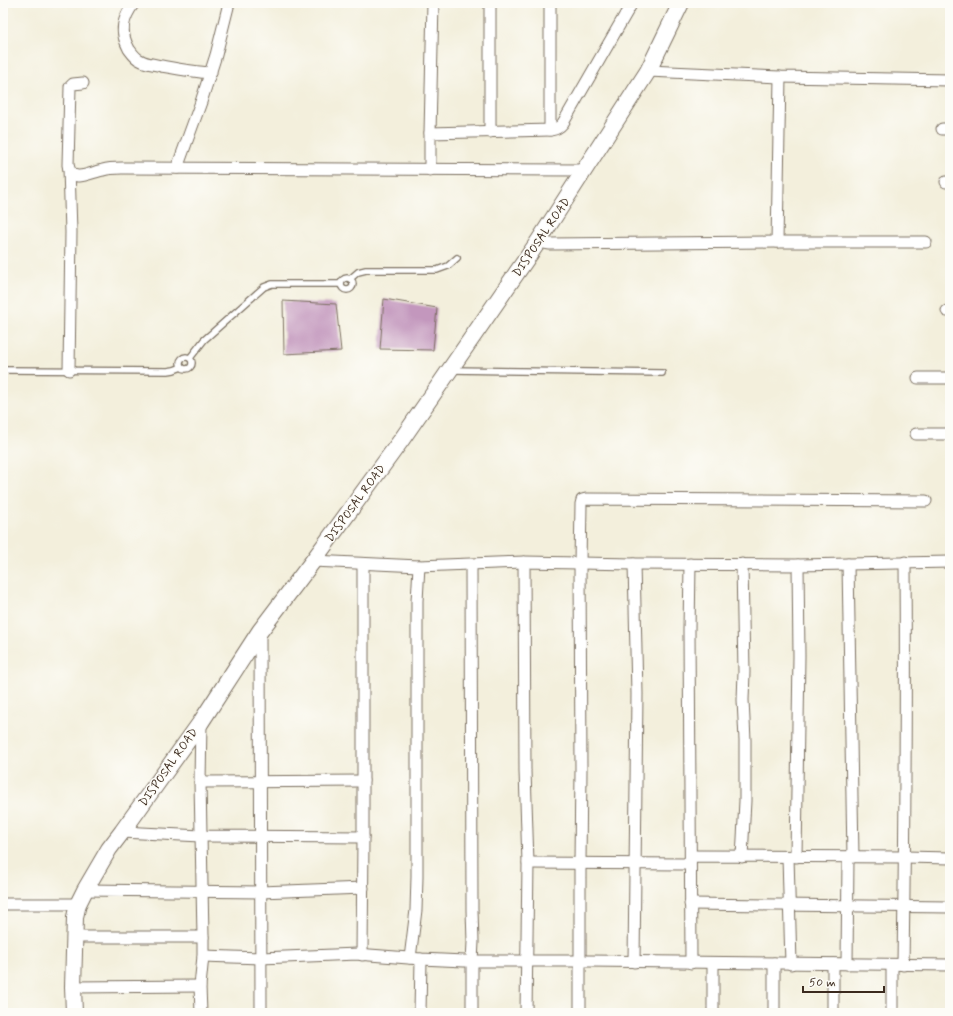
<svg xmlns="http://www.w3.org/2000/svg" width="953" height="1016" font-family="Mynerve,sans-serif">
	<rect width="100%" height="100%" fill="#fdfcf7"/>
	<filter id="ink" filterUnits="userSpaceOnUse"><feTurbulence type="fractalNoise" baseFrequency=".025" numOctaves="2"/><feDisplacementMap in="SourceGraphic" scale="8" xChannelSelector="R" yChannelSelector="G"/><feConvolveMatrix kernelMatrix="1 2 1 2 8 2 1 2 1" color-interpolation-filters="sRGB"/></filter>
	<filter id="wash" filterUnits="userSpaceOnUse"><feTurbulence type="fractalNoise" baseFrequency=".012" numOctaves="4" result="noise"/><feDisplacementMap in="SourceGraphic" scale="16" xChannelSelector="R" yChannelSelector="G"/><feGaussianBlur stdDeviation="0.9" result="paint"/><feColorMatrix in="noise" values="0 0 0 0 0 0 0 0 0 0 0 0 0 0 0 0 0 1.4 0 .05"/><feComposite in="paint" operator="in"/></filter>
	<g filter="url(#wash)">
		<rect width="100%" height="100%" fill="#f3efdc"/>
		<g id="blocks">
			<g fill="#c397bd">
				<path d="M384 299 437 308 433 350 380 349Z"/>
				<path d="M283 301 336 304 341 351 284 354Z"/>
			</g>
		</g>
	</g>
	<g filter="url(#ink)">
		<use href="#blocks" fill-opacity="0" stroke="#7b6f60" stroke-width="1"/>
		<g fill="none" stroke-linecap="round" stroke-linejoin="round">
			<defs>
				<g id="lane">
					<circle cx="347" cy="284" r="6"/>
					<path d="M350 279 358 272 366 270H437L448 266 457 258"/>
					<circle cx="186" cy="363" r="6"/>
					<path d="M190 358 204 340 264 287 272 284H341"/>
					<path d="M3 370 168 371 174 370 182 367"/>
					<path d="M452 370 662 373"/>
				</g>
				<g id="street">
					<path d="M134 3C123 18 119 31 129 49 132 53 135 58 140 60 146 64 154 64 161 66 178 69 194 72 211 73"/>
					<path d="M490 3V132"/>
					<path d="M648 71 780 77 950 80"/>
					<path d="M83 83 73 84 70 87 68 165C71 185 91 172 103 170 109 168 116 168 122 168L585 170"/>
					<path d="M942 129H950"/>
					<path d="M550 130V3"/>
					<path d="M430 133 433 3"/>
					<path d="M69 168 71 232 69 370"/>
					<path d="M177 168 201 102 216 55 229 3"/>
					<path d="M430 170V133L550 130C556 129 559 128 563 123L632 3"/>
					<path d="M946 182H950"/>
					<path d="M538 242 550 244 777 242H926"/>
					<path d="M777 242 780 77"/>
					<path d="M947 311H950"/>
					<path d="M918 378H950"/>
					<path d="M916 434H950"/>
					<path d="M313 561 419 566 524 562 634 564 798 565 950 562"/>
					<path d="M524 562 525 771 528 863 526 1013"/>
					<path d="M634 564 637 694 634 962"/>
					<path d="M690 564 689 630 691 963"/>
					<path d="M848 564 853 857"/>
					<path d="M471 565 472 910 473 942 472 961V1013"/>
					<path d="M260 632 261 1013"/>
					<path d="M201 722 200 782 203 937V956L200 986 201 1013"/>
					<path d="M200 782 363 781"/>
					<path d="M122 832 201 836 363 837"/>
					<path d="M742 857 745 801V740L743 700 744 672 742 564"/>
					<path d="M788 857 791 964"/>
					<path d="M796 857 799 656 798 565"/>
					<path d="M528 863 685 864 690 861 692 856 905 857 950 858"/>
					<path d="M85 890 261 892 363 888"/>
					<path d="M3 904H78"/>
					<path d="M690 904 950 907"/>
					<path d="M75 937H203"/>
					<path d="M362 955 363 837V564"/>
					<path d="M203 956 261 958 357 954 421 959 464 961H589L950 965"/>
					<path d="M410 958 416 910 417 877V601L419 566"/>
					<path d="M774 963V1013"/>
					<path d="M833 964V1013"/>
					<path d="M847 964 848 857"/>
					<path d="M903 965C905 831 906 697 905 562"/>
					<path d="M73 987 200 986"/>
					<path d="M420 1013 421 959"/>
					<path d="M580 1013V863L581 770 580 563 581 504 582 500 586 499 926 501"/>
					<path d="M713 1013V963"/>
					<path d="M892 1013V965"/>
				</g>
				<path id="secondary" d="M74 1013 73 987 75 917 78 904 85 890 109 849 122 832 201 722 260 631 313 561 402 439 538 242 648 71 681 3"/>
			</defs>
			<use href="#lane" stroke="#7b6f60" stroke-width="8"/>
			<use href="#street" stroke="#7b6f60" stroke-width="13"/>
			<use href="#secondary" stroke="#7b6f60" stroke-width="18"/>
			<use href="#lane" stroke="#fff" stroke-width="5.5"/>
			<use href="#street" stroke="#fff" stroke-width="11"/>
			<use href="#secondary" stroke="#fff" stroke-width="16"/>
		</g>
	</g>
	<g text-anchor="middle" stroke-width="3" stroke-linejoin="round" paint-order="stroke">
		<g font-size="12" fill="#3b2a1e" stroke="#fdfcf7">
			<text transform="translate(541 237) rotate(-56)" y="4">DISPOSAL ROAD</text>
			<text transform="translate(355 503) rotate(-54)" y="4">DISPOSAL ROAD</text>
			<text transform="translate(168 767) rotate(-55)" y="4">DISPOSAL ROAD</text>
		</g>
	</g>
	<rect width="953" height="1016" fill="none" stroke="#fdfcf7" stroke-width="16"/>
	<path d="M803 986v6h81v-6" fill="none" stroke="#3b2a1e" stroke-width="2"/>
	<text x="809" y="986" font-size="12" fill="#3b2a1e" stroke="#fdfcf7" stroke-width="3" paint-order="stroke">50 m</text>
</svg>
